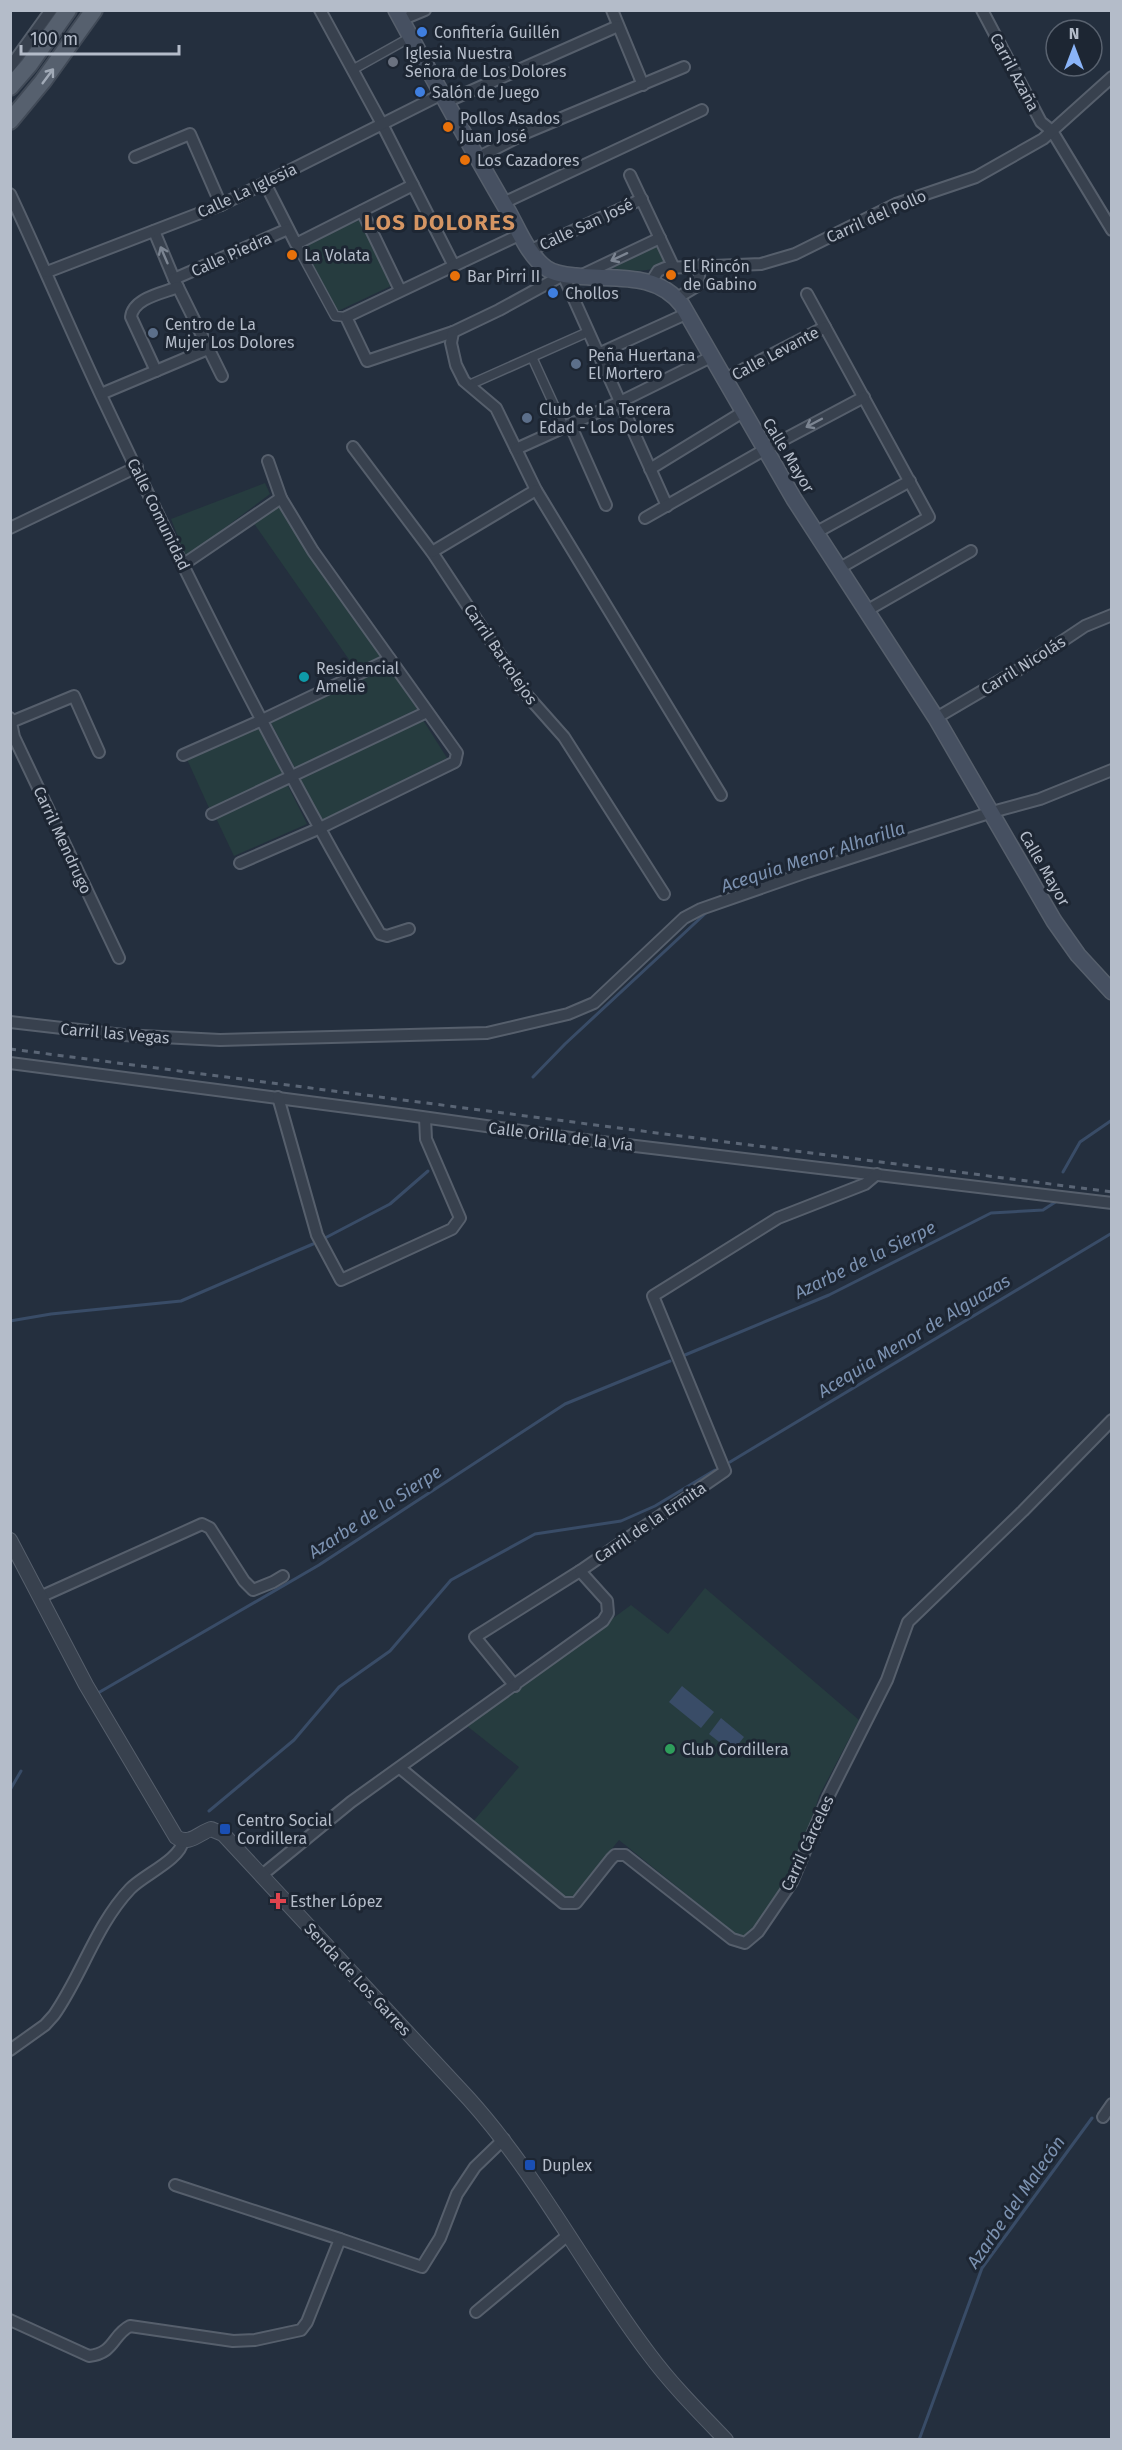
<svg xmlns="http://www.w3.org/2000/svg" width="1122" height="2450" font-family="'Fira Sans',sans-serif">
	<rect width="100%" height="100%" fill="#242f3e"/>
	<g fill="#263c3f">
		<path d="M362 219 393 285 336 312 303 245Z"/>
		<path d="M659 243 667 260C657 274 625 272 611 267Z"/>
		<path d="M265 483 270 494 186 557 171 519Z"/>
		<path d="M279 507 382 659 357 671 253 522Z"/>
		<path d="M389 667 417 709 295 768 271 723Z"/>
		<path d="M423 720 447 758 322 820 300 780Z"/>
		<path d="M261 726 283 776 210 810 186 757Z"/>
		<path d="M287 784 307 824 234 856 216 818Z"/>
		<path d="M705 1588 859 1720 819 1796 804 1845 795 1867 748 1938 742 1939 619 1840 570 1900 563 1898 472 1823 519 1767 467 1726 631 1605 668 1634Z"/>
	</g>
	<g fill="#394c67">
		<path d="M682 1686 714 1712 701 1728 669 1702Z"/>
		<path d="M721 1718 744 1737 732 1752 709 1734Z"/>
	</g>
	<g fill="none" stroke-linecap="round" stroke-linejoin="round">
		<g stroke="#394c67" stroke-width="3">
			<path d="M533 1077 565 1044 708 911"/>
			<path d="M1063 1172 1080 1142 1112 1120"/>
			<path d="M325 1238 390 1204 428 1171"/>
			<path d="M10 1321 51 1314 181 1301 313 1244"/>
			<path d="M685 1355 829 1295 991 1213 1043 1210 1057 1201"/>
			<path d="M730 1462 1112 1233"/>
			<path d="M98 1693 319 1565 565 1404 670 1361"/>
			<path d="M10 1790 21 1771"/>
			<path d="M209 1811 294 1740 339 1687 390 1651 451 1580 535 1534 621 1521 655 1506 715 1470"/>
			<path d="M919 2440 982 2268 1092 2118"/>
		</g>
		<defs>
			<g id="pedestrian">
				<path d="M352 70 411 37"/>
				<path d="M296 244 335 316 346 317"/>
				<path d="M532 357 564 427"/>
				<path d="M469 385 588 332"/>
			</g>
			<g id="minor">
				<path d="M320 10 382 124 453 264"/>
				<path d="M612 10 643 85"/>
				<path d="M982 10 1041 122 1052 131 1112 230"/>
				<path d="M401 20 425 10"/>
				<path d="M10 67 51 10"/>
				<path d="M446 102 618 26"/>
				<path d="M135 157 190 134 221 205"/>
				<path d="M477 158 528 132 684 67"/>
				<path d="M630 175 673 266"/>
				<path d="M265 183 296 244 413 185"/>
				<path d="M10 194C41 260 69 327 100 393 187 577 277 759 380 934L387 936 409 929"/>
				<path d="M503 203 702 110"/>
				<path d="M362 211 400 290"/>
				<path d="M154 231 174 279 222 376"/>
				<path d="M521 234 346 317 367 361 453 332 499 310 563 275 667 506"/>
				<path d="M531 250 642 199"/>
				<path d="M47 272 221 205 442 94"/>
				<path d="M582 275 660 238"/>
				<path d="M174 279 288 229"/>
				<path d="M651 282 658 271 665 268 761 264 795 254 896 204 976 177 1043 139 1112 77"/>
				<path d="M807 294 929 517 838 569"/>
				<path d="M677 298 697 286 701 265"/>
				<path d="M453 332 451 343 456 365 464 381 496 408 536 490 721 795"/>
				<path d="M598 354 688 313"/>
				<path d="M156 371 131 317C133 298 163 293 178 287"/>
				<path d="M725 379 825 327"/>
				<path d="M101 394 208 349"/>
				<path d="M570 424 606 505"/>
				<path d="M353 447 432 552 525 693 564 737 664 894"/>
				<path d="M516 449 620 402 713 356"/>
				<path d="M650 469 743 412"/>
				<path d="M645 518 764 450 864 397"/>
				<path d="M10 528 137 467"/>
				<path d="M815 533 910 481"/>
				<path d="M432 552 536 490"/>
				<path d="M184 564 281 498"/>
				<path d="M866 611 971 551"/>
				<path d="M10 718 14 737 119 958"/>
				<path d="M936 718 1028 664 1085 626 1112 615"/>
				<path d="M11 722 74 696 99 752"/>
				<path d="M183 755 262 720 390 659"/>
				<path d="M212 814 427 712"/>
				<path d="M240 863 318 829 455 762 457 753 313 551 281 498 268 461"/>
				<path d="M10 1022 123 1035 220 1040 487 1033 568 1014 594 1003 684 918 701 909 807 872 992 812 1040 799 1112 770"/>
				<path d="M10 1063 408 1115 585 1140 1112 1203"/>
				<path d="M278 1097 317 1235 341 1280 452 1229 460 1218 426 1139 425 1118"/>
				<path d="M40 1597 202 1524 210 1528 244 1581 253 1590 273 1582 283 1576"/>
				<path d="M515 1686 475 1637 580 1571"/>
				<path d="M400 1768 563 1903H576L611 1859 615 1855H625L732 1939 745 1943 758 1932 792 1882 828 1797 887 1680 908 1622 1023 1511 1112 1420"/>
				<path d="M262 1875 351 1802 603 1621 608 1613 607 1601 580 1571 725 1471 653 1296 778 1218 865 1184 877 1174"/>
				<path d="M10 2050 45 2025 54 2015C82 1975 96 1925 130 1889 143 1875 180 1860 183 1841"/>
				<path d="M1103 2117 1112 2104"/>
				<path d="M175 2185 340 2239"/>
				<path d="M476 2312 568 2235"/>
				<path d="M10 2320 89 2356C115 2353 112 2335 130 2326L233 2341 255 2340 301 2330 307 2322 340 2239 422 2267 440 2238 457 2194 475 2167 504 2139"/>
			</g>
			<path id="tertiary" d="M10 1540 86 1685 176 1837C189 1846 199 1833 211 1829L223 1834 469 2099C539 2177 586 2271 649 2354 672 2385 699 2412 726 2440"/>
			<path id="secondary" d="M396 10C433 78 469 145 508 211 518 229 528 255 546 268 554 274 566 275 576 276 614 280 656 271 682 305L794 499 936 718 1054 921 1078 955 1112 992"/>
			<g id="primary">
				<path d="M10 87 29 65 68 10"/>
				<path d="M10 121 43 81 94 10"/>
			</g>
		</defs>
		<use href="#pedestrian" stroke="#565f6c" stroke-width="11"/>
		<use href="#minor" stroke="#565f6c" stroke-width="14"/>
		<use href="#tertiary" stroke="#565f6c" stroke-width="16"/>
		<use href="#secondary" stroke="#565f6c" stroke-width="18"/>
		<use href="#primary" stroke="#414a57" stroke-width="20"/>
		<use href="#pedestrian" stroke="#38414e" stroke-width="8"/>
		<use href="#minor" stroke="#38414e" stroke-width="10"/>
		<use href="#tertiary" stroke="#38414e" stroke-width="14"/>
		<use href="#secondary" stroke="#465061" stroke-width="15"/>
		<use href="#primary" stroke="#56606e" stroke-width="16"/>
		<path stroke="#5a6575" stroke-width="3" stroke-dasharray="6 6" stroke-linecap="butt" d="M10 1049 1112 1192"/>
	</g>
	<defs><path id="oneway-shaft" d="M-6 0H5M1.5-3L5.5 0L1.5 3" fill="none" stroke-width="1.6" stroke-linecap="round" stroke-linejoin="round" transform="scale(1.5)"/></defs>
	<use stroke="#a1aab7" href="#oneway-shaft" transform="translate(48 76) rotate(-53)"/>
	<g stroke="#7c8592">
		<use href="#oneway-shaft" transform="translate(164 255) rotate(-113)"/>
		<use href="#oneway-shaft" transform="translate(619 257) rotate(155)"/>
		<use href="#oneway-shaft" transform="translate(814 423) rotate(152)"/>
	</g>
	<g fill="#3f7fe0" stroke="#1d2633" stroke-width="2">
		<circle cx="422" cy="32" r="6"/>
		<circle cx="420" cy="92" r="6"/>
		<circle cx="553" cy="293" r="6"/>
	</g>
	<circle fill="#6b7280" stroke="#1d2633" stroke-width="2" cx="393" cy="62" r="6"/>
	<g fill="#e8710a" stroke="#1d2633" stroke-width="2">
		<circle cx="448" cy="127" r="6"/>
		<circle cx="465" cy="160" r="6"/>
		<circle cx="292" cy="255" r="6"/>
		<circle cx="671" cy="275" r="6"/>
		<circle cx="455" cy="276" r="6"/>
	</g>
	<g fill="#5c6f8a" stroke="#1d2633" stroke-width="2">
		<circle cx="153" cy="333" r="6"/>
		<circle cx="576" cy="364" r="6"/>
		<circle cx="527" cy="418" r="6"/>
	</g>
	<circle fill="#0f9aa8" stroke="#1d2633" stroke-width="2" cx="304" cy="677" r="6"/>
	<circle fill="#2e9e5b" stroke="#1d2633" stroke-width="2" cx="670" cy="1749" r="6"/>
	<g fill="#1a4fb4" stroke="#1d2633" stroke-width="2">
		<rect x="219" y="1823" width="12" height="12" rx="3"/>
		<rect x="524" y="2159" width="12" height="12" rx="3"/>
	</g>
	<path fill="#e0444e" stroke="#1d2633" stroke-width="2" d="M275 1892h6v6h6v6h-6v6h-6v-6h-6v-6h6z"/>
	<g text-anchor="middle" stroke-width="6" stroke-linejoin="round" paint-order="stroke">
		<g font-size="16" fill="#b4bcc9" stroke="#1d2633" text-anchor="start">
			<text x="434" y="38">Confitería Guillén</text>
			<text x="405" y="59">Iglesia Nuestra<tspan x="405" dy="18">Señora de Los Dolores</tspan></text>
			<text x="432" y="98">Salón de Juego</text>
			<text x="460" y="124">Pollos Asados<tspan x="460" dy="18">Juan José</tspan></text>
			<text x="477" y="166">Los Cazadores</text>
			<text x="304" y="261">La Volata</text>
			<text x="683" y="272">El Rincón<tspan x="683" dy="18">de Gabino</tspan></text>
			<text x="467" y="282">Bar Pirri II</text>
			<text x="565" y="299">Chollos</text>
			<text x="165" y="330">Centro de La<tspan x="165" dy="18">Mujer Los Dolores</tspan></text>
			<text x="588" y="361">Peña Huertana<tspan x="588" dy="18">El Mortero</tspan></text>
			<text x="539" y="415">Club de La Tercera<tspan x="539" dy="18">Edad - Los Dolores</tspan></text>
			<text x="316" y="674">Residencial<tspan x="316" dy="18">Amelie</tspan></text>
			<text x="682" y="1755">Club Cordillera</text>
			<text x="237" y="1826">Centro Social<tspan x="237" dy="18">Cordillera</tspan></text>
			<text x="290" y="1907">Esther López</text>
			<text x="542" y="2171">Duplex</text>
		</g>
		<g font-size="16" fill="#b4bcc9" stroke="#1d2633">
			<text transform="translate(1015 72) rotate(62)" y="6">Carril Azaña</text>
			<text transform="translate(247 190) rotate(-25)" y="6">Calle La Iglesia</text>
			<text transform="translate(876 216) rotate(-24)" y="6">Carril del Pollo</text>
			<text transform="translate(586 224) rotate(-25)" y="6">Calle San José</text>
			<text transform="translate(231 254) rotate(-24)" y="6">Calle Piedra</text>
			<text transform="translate(775 353) rotate(-28)" y="6">Calle Levante</text>
			<text transform="translate(789 455) rotate(59)" y="6">Calle Mayor</text>
			<text transform="translate(159 514) rotate(64)" y="6">Calle Comunidad</text>
			<text transform="translate(501 654) rotate(56)" y="6">Carril Bartolejos</text>
			<text transform="translate(1023 665) rotate(-32)" y="6">Carril Nicolás</text>
			<text transform="translate(63 840) rotate(65)" y="6">Carril Mendrugo</text>
			<text transform="translate(1045 868) rotate(60)" y="6">Calle Mayor</text>
			<text transform="translate(115 1033) rotate(5)" y="6">Carril las Vegas</text>
			<text transform="translate(561 1136) rotate(7)" y="6">Calle Orilla de la Vía</text>
			<text transform="translate(650 1522) rotate(-34)" y="6">Carril de la Ermita</text>
			<text transform="translate(807 1843) rotate(-65)" y="6">Carril Cárceles</text>
			<text transform="translate(358 1979) rotate(47)" y="6">Senda de Los Garres</text>
		</g>
		<g font-size="18" font-style="italic" fill="#7c92b1" stroke="#1d2633">
			<text transform="translate(813 857) rotate(-18)" y="6">Acequia Menor Alharilla</text>
			<text transform="translate(865 1260) rotate(-26)" y="6">Azarbe de la Sierpe</text>
			<text transform="translate(914 1336) rotate(-31)" y="6">Acequia Menor de Alguazas</text>
			<text transform="translate(375 1512) rotate(-33)" y="6">Azarbe de la Sierpe</text>
			<text transform="translate(1016 2202) rotate(-55)" y="6">Azarbe del Malecón</text>
		</g>
		<g font-size="22" font-weight="bold" letter-spacing="1.5" fill="#d59563" stroke="#1d2633">
			<text x="440" y="230">LOS DOLORES</text>
		</g>
	</g>
	<rect width="1122" height="2450" fill="none" stroke="#b4bcc9" stroke-width="24"/>
	<g transform="translate(1074 48)"><circle r="28" fill="#1d2633" stroke="#59626f" stroke-width="1.5"/>
	<path d="M0-4.5L10 22L0 15L-10 22Z" fill="#8ab4f8"/>
	<text y="-9" font-size="16" font-weight="bold" text-anchor="middle" fill="#b4bcc9">N</text>
	</g>
	<path d="M21 45v9h158v-9" fill="none" stroke="#b4bcc9" stroke-width="3"/>
	<text x="30" y="45" font-size="18" fill="#b4bcc9" stroke="#1d2633" stroke-width="4.5" paint-order="stroke">100 m</text>
</svg>
